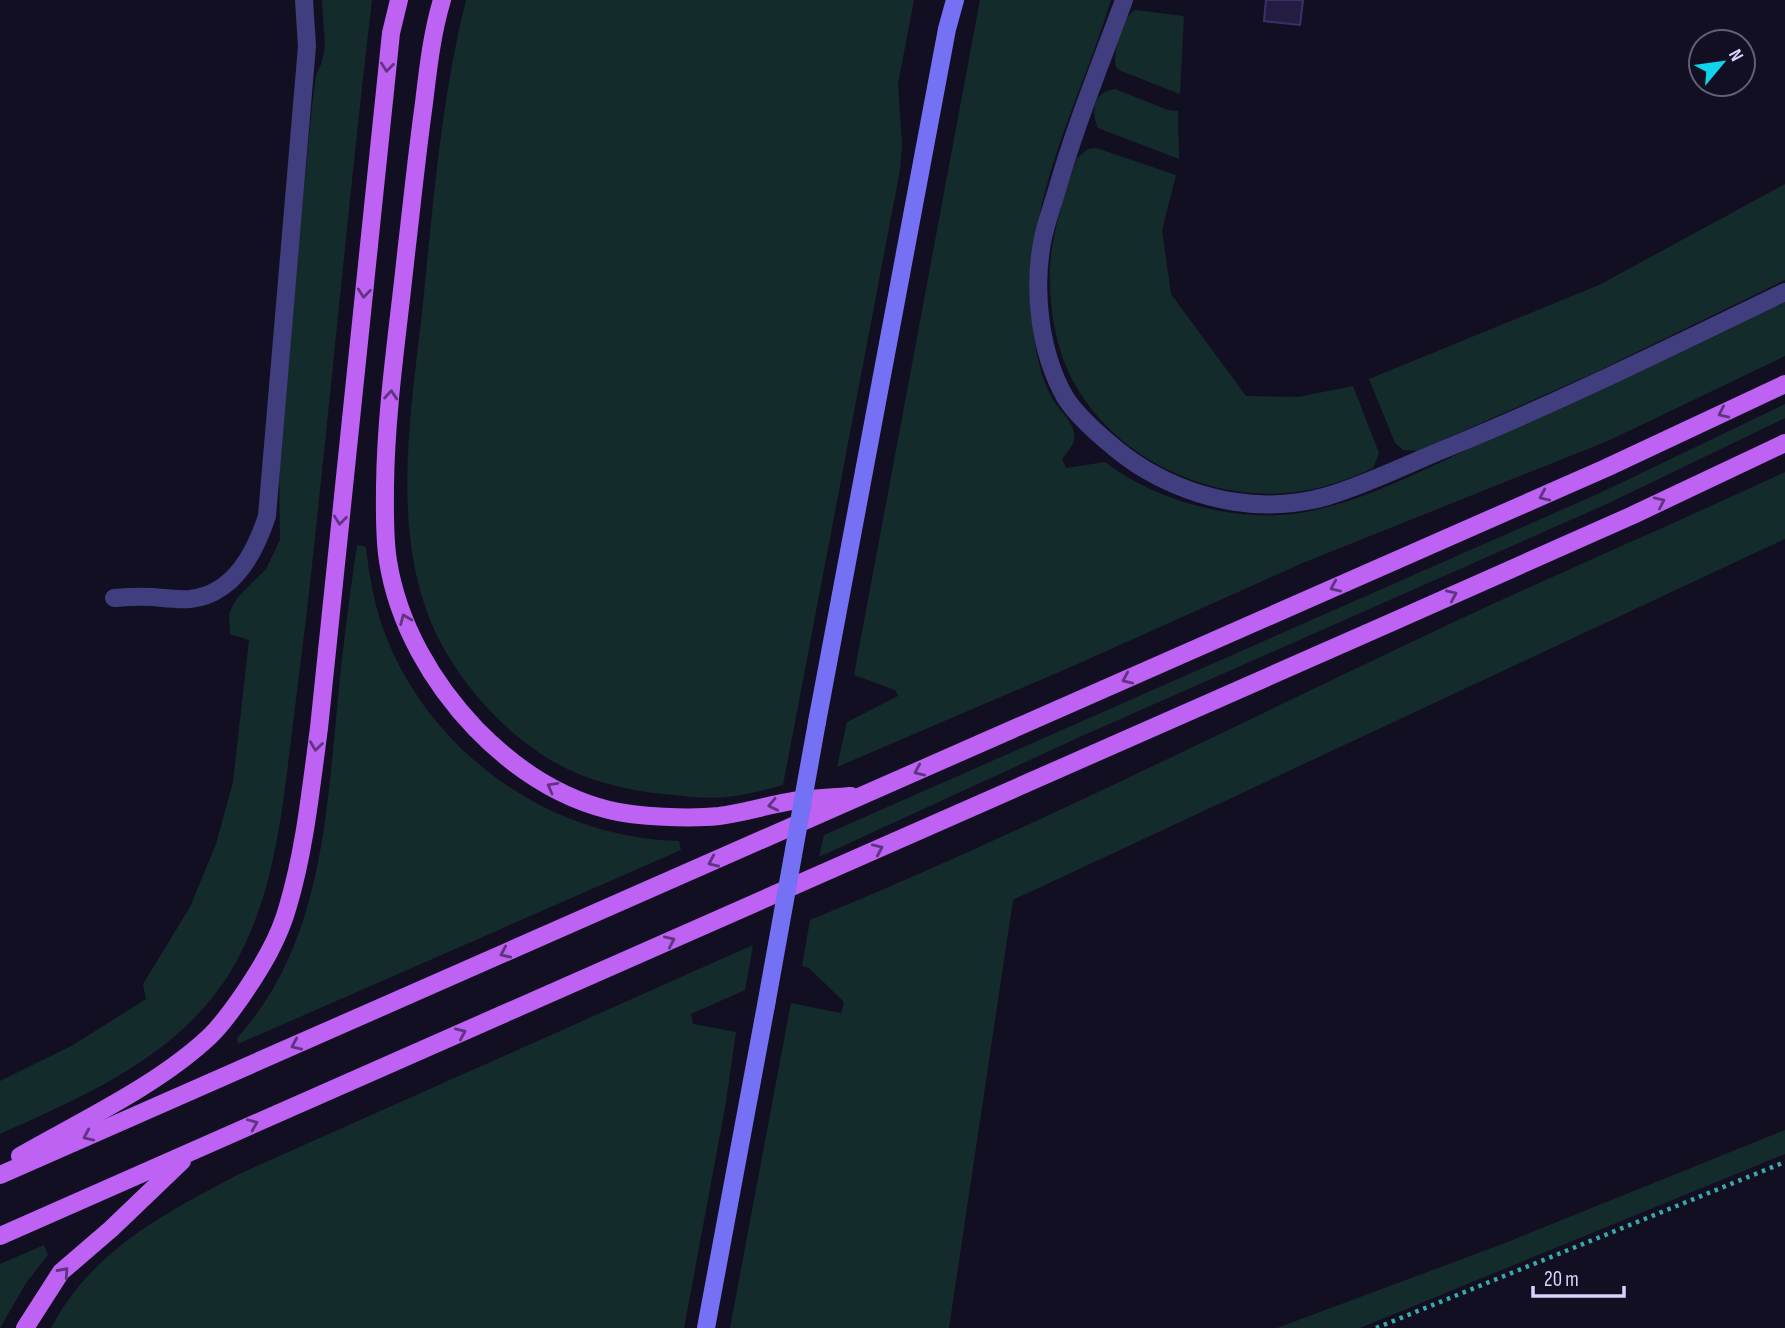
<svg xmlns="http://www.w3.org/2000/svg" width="1785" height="1328" font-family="'Sofia Sans Condensed',sans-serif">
	<rect width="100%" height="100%" fill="#130f22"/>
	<g fill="#132b2b">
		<path d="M322 0H372C348 203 330 407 307 610 301 659 295 708 289 756 280 831 270 905 231 971 179 1056 87 1095 0 1134V1081L73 1045 146 999 143 984 190 907 216 844 233 782 249 640 230 634 229 614 233 605 238 597 266 569 280 540 279 456 310 124 316 75 322 62 325 46Z"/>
		<path d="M466 0H914L898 84 902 145 900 170 783 785C764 790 745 795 726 797 708 799 690 797 673 795 647 793 620 788 595 780 520 757 447 677 424 603 392 504 414 394 424 293 434 195 442 96 466 0Z"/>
		<path d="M980 0H1111C1082 96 1030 190 1031 292 1032 327 1035 364 1051 396 1057 408 1071 419 1074 432 1077 443 1068 451 1062 459L1066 468 1105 462C1152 498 1220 518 1279 515 1344 512 1414 474 1473 447 1578 401 1682 353 1785 302V356L1610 440 1305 562 1073 666 837 767 847 722 898 696 895 690 854 675Z"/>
		<path d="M1135 10 1184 16 1180 94 1121 71 1116 67C1112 54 1123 16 1135 10Z"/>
		<path d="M1115 89 1168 110 1178 111 1179 159 1098 128C1090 109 1094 92 1115 89Z"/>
		<path d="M1096 148 1176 175 1162 230 1171 294 1246 396 1298 397 1353 386 1379 453 1373 468C1347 480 1316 491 1287 493 1201 500 1109 454 1070 375 1055 345 1049 305 1050 271 1050 239 1066 188 1077 158L1088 149Z"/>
		<path d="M1785 184V280L1594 373 1418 451 1403 450 1395 443 1369 379 1599 285Z"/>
		<path d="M1785 404V418L1609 503 1082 736 819 857 824 835 1602 492Z"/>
		<path d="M1785 472V539L1013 900 949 1328H730L791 1003 841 1013 844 1002 809 968 802 966 810 920C1030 830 1241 722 1456 621 1565 570 1676 523 1785 472Z"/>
		<path d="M357 545 366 547C369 575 374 604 384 631 423 737 524 820 637 837 651 840 665 840 679 841L681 850 238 1044 237 1038C319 948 326 824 337 708 342 654 349 599 357 545Z"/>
		<path d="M753 945 745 990 691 1014 693 1024 736 1032 725 1108 684 1328H51C93 1249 164 1214 239 1174Z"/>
		<path d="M1785 1130V1154L1360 1328H1277L1505 1243Z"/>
		<path d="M44 1245 48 1255 26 1283 0 1328V1264Z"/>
	</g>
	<path fill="#241d41" stroke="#3c306c" stroke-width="2" d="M1266 0H1303L1300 25 1264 21Z"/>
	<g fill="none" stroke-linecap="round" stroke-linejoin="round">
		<path stroke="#37aca6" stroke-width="4.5" stroke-dasharray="3.5 5" stroke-linecap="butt" d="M1376 1328 1785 1162"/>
		<g stroke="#403e7e" stroke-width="18">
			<path d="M1124 0C1101 63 1075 126 1057 190 1052 207 1045 225 1042 243 1033 292 1040 353 1065 397 1079 420 1123 457 1146 470 1201 502 1266 514 1328 496 1368 484 1408 464 1447 448 1562 401 1673 346 1785 292"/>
			<path d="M114 598C126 597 139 596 152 597 164 598 178 600 190 599 234 594 255 553 267 516L307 46 304 0"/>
		</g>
		<g stroke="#7571f5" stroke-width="18">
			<path d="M817 722 947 29 955 0"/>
			<path d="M706 1328 767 1000"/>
		</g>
		<g stroke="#be62f4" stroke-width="18">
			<path d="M442 0C432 33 428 69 424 103 417 153 412 203 406 254 398 331 386 408 385 486 385 511 384 536 388 561 398 624 432 683 476 729 513 767 557 797 609 810 637 817 690 819 719 816 742 813 765 806 787 802 808 798 830 798 851 796"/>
			<path d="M20 1156C81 1121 158 1085 209 1037 222 1025 232 1010 242 996 261 968 279 939 288 906 305 849 311 787 319 728L391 33 399 0"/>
			<path d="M0 1175 1606 468 1785 384"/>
			<path d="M0 1236 1390 623 1633 515 1785 443"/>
			<path d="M25 1328 61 1272 111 1229 182 1161"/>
		</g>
		<path stroke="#7571f5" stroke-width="18" d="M767 1000 817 722"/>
	</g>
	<defs><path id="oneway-chevron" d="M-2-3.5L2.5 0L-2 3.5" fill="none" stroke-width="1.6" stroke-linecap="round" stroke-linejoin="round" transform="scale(1.75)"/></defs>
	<g stroke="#603480">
		<use href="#oneway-chevron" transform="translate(387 67) rotate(96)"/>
		<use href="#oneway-chevron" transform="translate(364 293) rotate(96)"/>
		<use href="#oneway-chevron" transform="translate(391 395) rotate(-85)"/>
		<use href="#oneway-chevron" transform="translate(1723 413) rotate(155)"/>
		<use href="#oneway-chevron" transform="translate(1544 496) rotate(156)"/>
		<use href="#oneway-chevron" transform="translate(1660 502) rotate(-25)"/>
		<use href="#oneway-chevron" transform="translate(340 520) rotate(96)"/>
		<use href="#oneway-chevron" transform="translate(1335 587) rotate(156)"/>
		<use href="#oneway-chevron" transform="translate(1452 595) rotate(-24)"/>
		<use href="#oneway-chevron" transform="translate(405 619) rotate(-112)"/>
		<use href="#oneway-chevron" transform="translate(1127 679) rotate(156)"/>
		<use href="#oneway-chevron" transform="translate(316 746) rotate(98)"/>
		<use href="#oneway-chevron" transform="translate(919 771) rotate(156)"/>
		<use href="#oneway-chevron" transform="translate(552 787) rotate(-151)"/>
		<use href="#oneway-chevron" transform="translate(773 805) rotate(168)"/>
		<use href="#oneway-chevron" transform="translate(878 849) rotate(-24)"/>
		<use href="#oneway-chevron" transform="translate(713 862) rotate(156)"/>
		<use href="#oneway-chevron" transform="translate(670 941) rotate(-24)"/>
		<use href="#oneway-chevron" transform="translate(505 953) rotate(156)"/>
		<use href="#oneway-chevron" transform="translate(461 1033) rotate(-24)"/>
		<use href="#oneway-chevron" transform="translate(296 1045) rotate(156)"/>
		<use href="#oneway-chevron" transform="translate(253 1124) rotate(-23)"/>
		<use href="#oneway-chevron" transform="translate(88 1136) rotate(156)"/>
		<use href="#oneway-chevron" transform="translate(64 1272) rotate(-48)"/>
	</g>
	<g transform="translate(1722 63) rotate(61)"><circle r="33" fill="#130f22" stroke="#625d79" stroke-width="2"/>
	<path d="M0-5L12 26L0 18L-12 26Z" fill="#10d4eb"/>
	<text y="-10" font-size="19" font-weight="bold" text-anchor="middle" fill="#d8d3fc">N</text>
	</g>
	<path d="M1533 1286v10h91v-10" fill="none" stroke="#d8d3fc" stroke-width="3.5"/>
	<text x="1544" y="1286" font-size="21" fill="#d8d3fc" stroke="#130f22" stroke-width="5" paint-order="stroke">20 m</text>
</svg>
